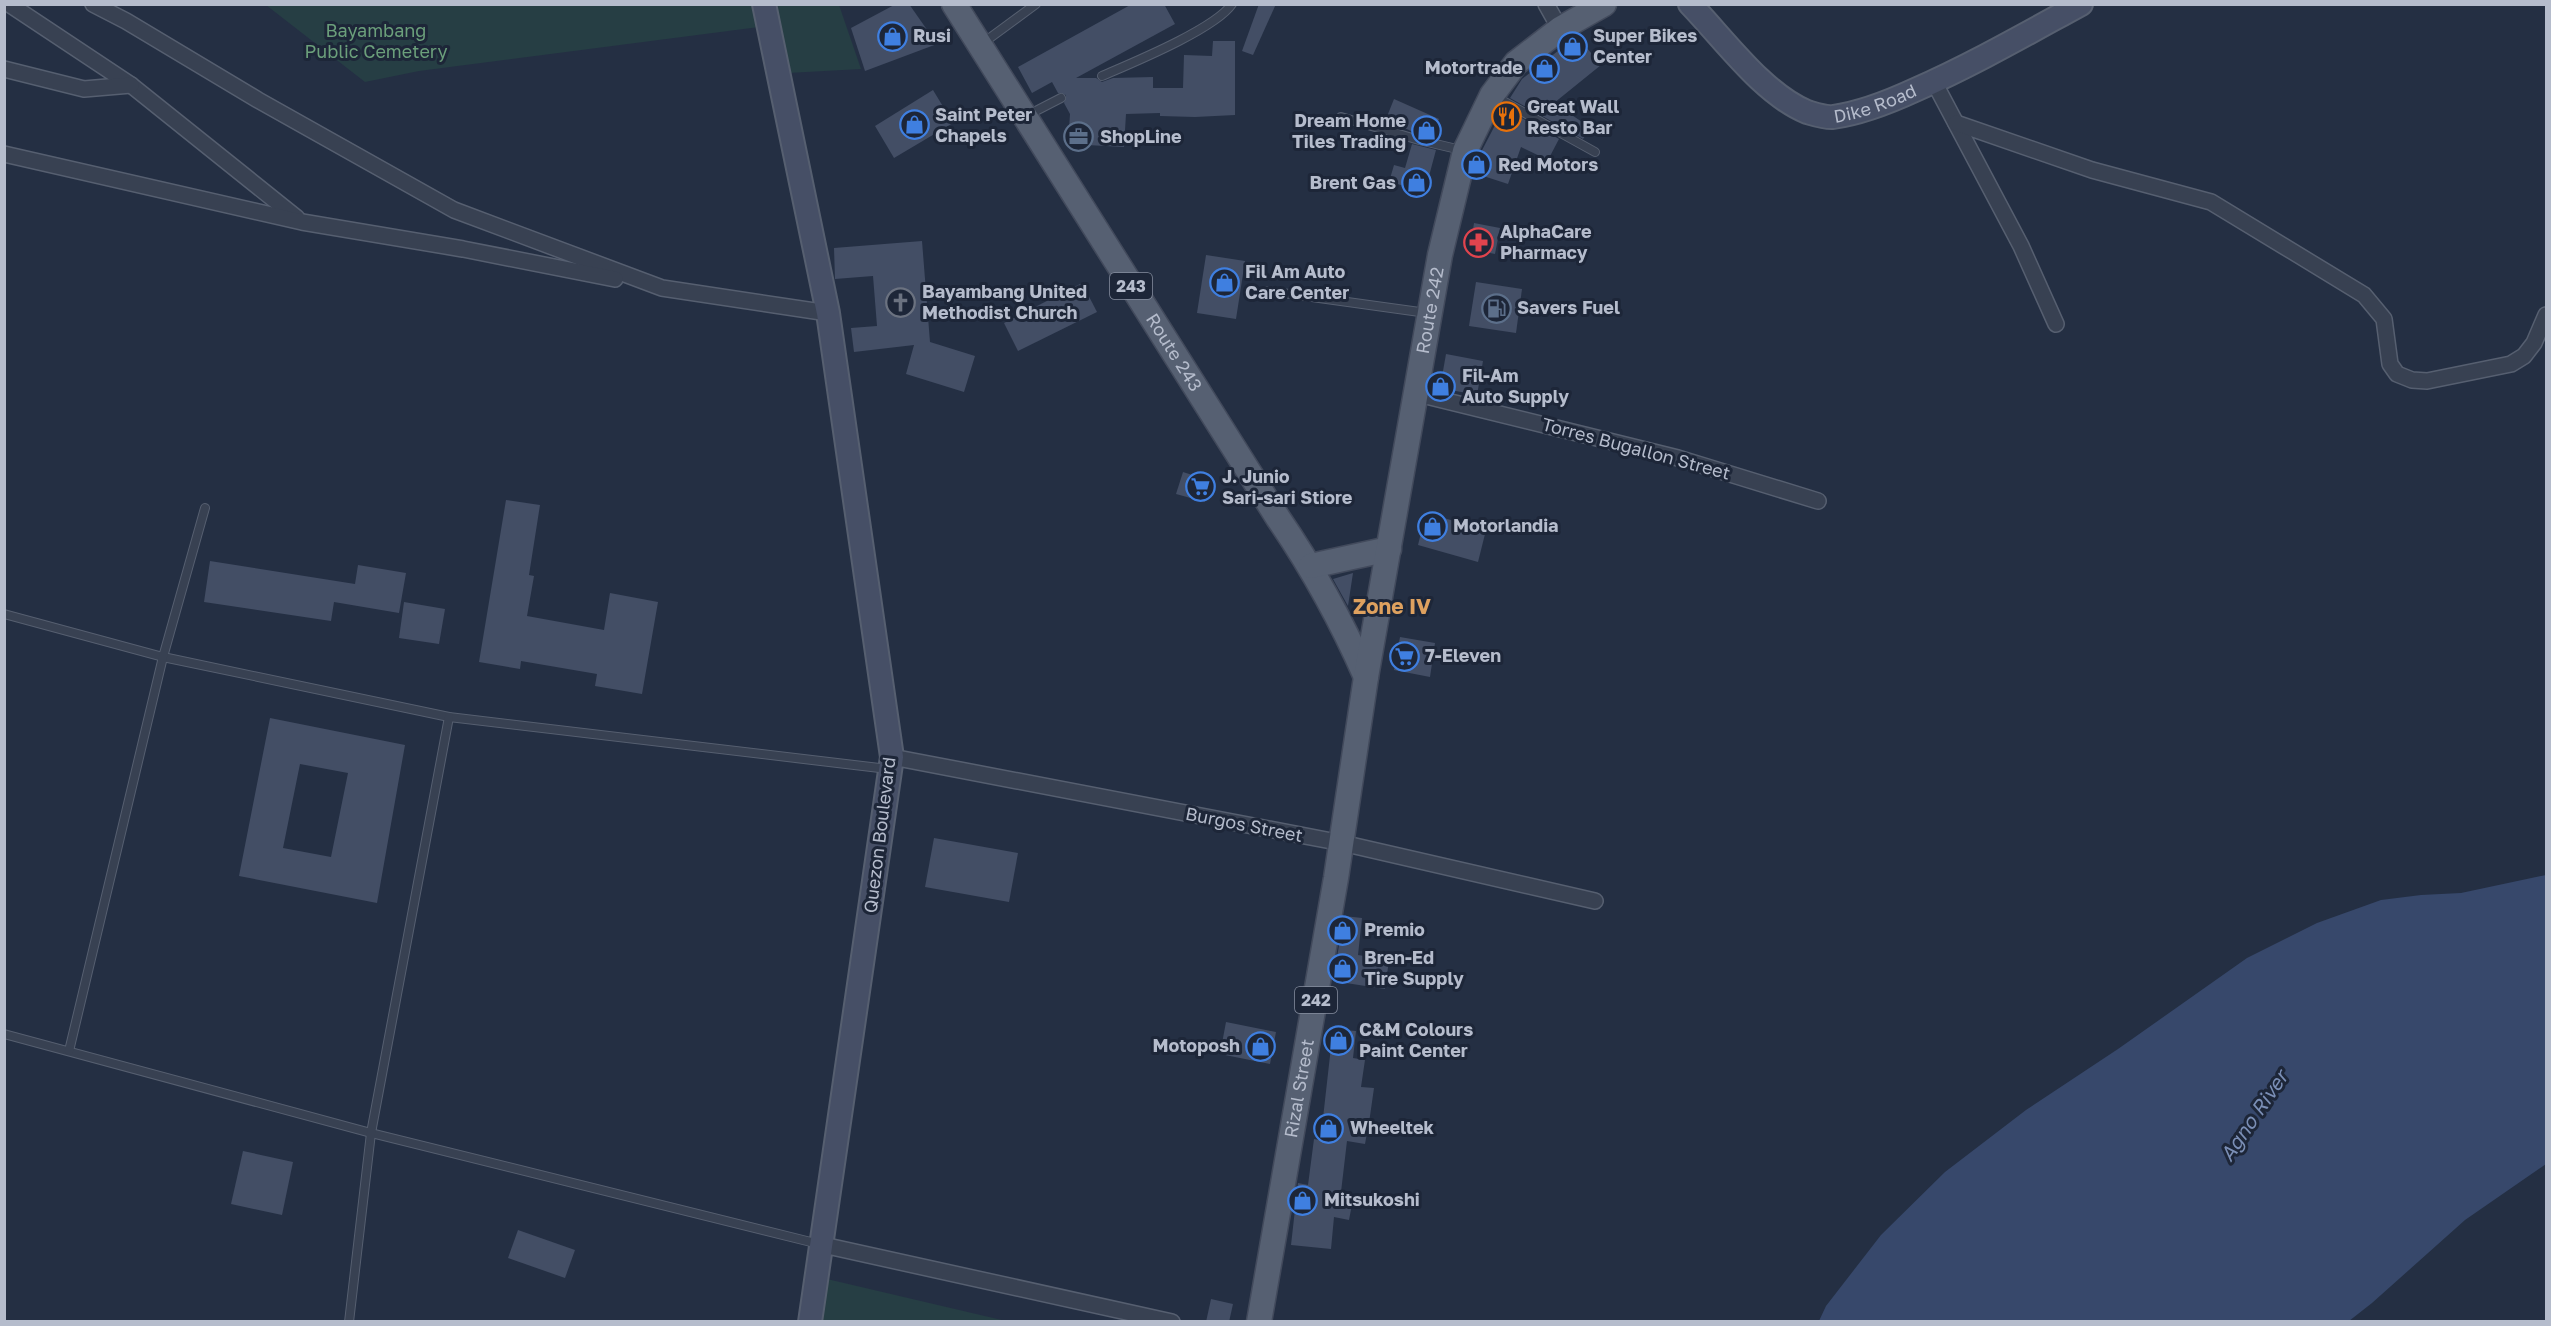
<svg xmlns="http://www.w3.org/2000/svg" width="2551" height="1326" font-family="'Golos Text',sans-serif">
	<rect width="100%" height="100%" fill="#242f43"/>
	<g fill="#263e44">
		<path d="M754 4 759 27 419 71 365 82 266 5Z"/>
		<path d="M774 5H839L861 69 788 73Z"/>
		<path d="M827 1279 1006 1321 820 1322Z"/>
	</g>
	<path fill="#37486b" d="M2546 875V1164L2465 1220 2372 1303 2349 1321H1819L1826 1306 1881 1235 1945 1172 2026 1110 2118 1049 2247 958 2317 923 2381 900 2421 895 2461 893Z"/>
	<g fill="#434e65" fill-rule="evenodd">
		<path d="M896 4H909L937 44 865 71 851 28Z"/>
		<path d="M1132 4H1164L1175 24 1076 78H1096L1102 82 1113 78 1153 77V88H1183L1184 55 1212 56 1213 41H1235V115L1195 117 1160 116V113L1126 114 1124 147 1068 144 1070 114 1064 103 1066 95 1058 93 1052 82 1032 93 1018 67Z"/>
		<path d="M1259 4H1276L1253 55 1242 51Z"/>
		<path d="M1577 36 1601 65 1554 103 1591 128 1583 139 1510 98 1522 79Z"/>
		<path d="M933 90 953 123 894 158 875 126Z"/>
		<path d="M1394 99 1439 119 1431 137 1415 133 1386 119Z"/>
		<path d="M1504 108 1559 139 1548 160 1521 147 1508 184 1474 173 1479 156Z"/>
		<path d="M1412 144 1436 150 1425 191 1389 182 1394 165 1405 168Z"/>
		<path d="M1474 223 1500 228 1495 254 1470 249Z"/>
		<path d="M922 241 930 342 975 356 964 392 906 374 914 345 854 352 851 328 877 326 873 276 835 279 834 248Z"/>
		<path d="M1206 255 1245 261 1236 319 1197 313Z"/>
		<path d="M1476 282 1522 289 1516 333 1469 326Z"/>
		<path d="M1082 283 1097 312 1018 351 1004 323Z"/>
		<path d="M1446 354 1483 361 1477 395 1440 388Z"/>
		<path d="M1183 472 1211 481 1205 502 1176 494Z"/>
		<path d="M506 500 540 505 529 575 534 576 527 616 604 630 610 593 658 602 642 694 595 686 597 674 521 661 520 669 479 662Z"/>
		<path d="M1426 513 1486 530 1478 562 1418 545Z"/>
		<path d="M210 561 355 584 358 565 406 573 399 613 334 602 331 621 204 602Z"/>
		<path d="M1353 573 1348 606 1333 579Z"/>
		<path d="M404 602 445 609 439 644 399 638Z"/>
		<path d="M1400 637 1435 643 1430 677 1394 670Z"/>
		<path d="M270 718 405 745 377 903 239 876ZM300 764 348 773 331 857 283 848Z"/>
		<path d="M934 838 1018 853 1009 902 925 887Z"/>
		<path d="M1344 916 1362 918 1358 955 1389 960 1385 989 1333 981Z"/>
		<path d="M1226 1022 1276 1032 1270 1064 1220 1054Z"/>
		<path d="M1333 1029 1356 1031 1353 1058 1365 1060 1361 1087 1374 1088 1370 1116 1365 1144 1347 1141 1341 1192 1354 1194 1349 1220 1334 1217 1331 1249 1291 1245 1298 1183 1308 1185 1314 1139 1319 1140 1323 1118Z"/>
		<path d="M243 1151 293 1162 282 1215 231 1204Z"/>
		<path d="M518 1230 575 1250 565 1278 508 1258Z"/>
		<path d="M1211 1299 1233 1304 1229 1322H1206Z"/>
	</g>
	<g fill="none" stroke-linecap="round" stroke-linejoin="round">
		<defs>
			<g id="lane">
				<path d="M983 43 1036 4"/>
				<path d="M1102 76C1132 63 1215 29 1232 4"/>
				<path d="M1496 97 1595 152"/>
				<path d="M1028 115 1061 98"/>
				<path d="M1341 117 1419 140 1461 150"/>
				<path d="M1268 291 1427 313"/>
				<path d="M4 614 163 657 449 717 888 769"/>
				<path d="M4 1034 371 1133 819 1244"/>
				<path d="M69 1051 163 657 205 508"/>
				<path d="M349 1322 371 1133 449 717"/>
			</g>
			<g id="street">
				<path d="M9 4 131 85 297 218"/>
				<path d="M93 4 126 21 258 100 454 210 662 288 828 313"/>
				<path d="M1546 4 1560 29"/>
				<path d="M4 69 84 89 131 85"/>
				<path d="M1934 82 2021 246 2056 324"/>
				<path d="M1956 123 2092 170 2211 202 2364 295 2384 319 2390 364 2397 374 2412 380 2427 381 2511 364 2524 356 2534 343 2546 315"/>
				<path d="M4 154 302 222 463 249 615 279"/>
				<path d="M1418 394 1678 458 1818 501"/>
				<path d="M892 757 1342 843 1595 901"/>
				<path d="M823 1245 1172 1322"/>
			</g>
			<g id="secondary">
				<path d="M764 4 828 313 892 757 810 1322"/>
				<path id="s1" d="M1690 4C1723 38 1763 94 1807 112 1814 114 1826 118 1833 117 1862 113 1889 102 1915 90 1972 65 2026 34 2081 4"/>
			</g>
			<g id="primary">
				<path id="s2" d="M954 4 1278 518C1313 569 1341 620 1366 677"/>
				<path d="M1311 566 1389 549"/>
				<path id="s3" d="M1259 1322 1336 878 1366 677 1440 255 1465 151 1492 95 1516 63 1560 29 1604 4"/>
			</g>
		</defs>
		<use href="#lane" stroke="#565f70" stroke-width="10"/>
		<use href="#street" stroke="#565f70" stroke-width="18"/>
		<use href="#secondary" stroke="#565f70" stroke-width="26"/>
		<use href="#primary" stroke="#424a5c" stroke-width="27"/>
		<use href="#lane" stroke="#384152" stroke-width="8"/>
		<use href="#street" stroke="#384152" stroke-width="15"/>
		<use href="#secondary" stroke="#464f66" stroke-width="22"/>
		<use href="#primary" stroke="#566072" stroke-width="24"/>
	</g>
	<defs>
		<symbol id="shop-ring" viewBox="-11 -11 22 22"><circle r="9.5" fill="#1d2638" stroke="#3f7fe0" stroke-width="1.5"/><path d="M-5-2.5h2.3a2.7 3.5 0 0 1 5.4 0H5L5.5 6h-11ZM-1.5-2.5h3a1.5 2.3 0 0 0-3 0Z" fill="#3f7fe0"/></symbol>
		<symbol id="restaurant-ring" viewBox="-11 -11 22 22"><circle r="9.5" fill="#1d2638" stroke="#e8710a" stroke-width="1.5"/><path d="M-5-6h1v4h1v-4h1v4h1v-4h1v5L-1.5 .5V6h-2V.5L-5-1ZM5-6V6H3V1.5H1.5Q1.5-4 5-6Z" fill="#e8710a"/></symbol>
		<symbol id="office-ring" viewBox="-11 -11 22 22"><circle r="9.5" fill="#1d2638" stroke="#5c6f8a" stroke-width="1.5"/><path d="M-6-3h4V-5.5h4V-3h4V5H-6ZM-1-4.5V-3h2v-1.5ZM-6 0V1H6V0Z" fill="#5c6f8a"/></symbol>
		<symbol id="pharmacy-ring" viewBox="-11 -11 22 22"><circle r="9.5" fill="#1d2638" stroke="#e0444e" stroke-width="1.5"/><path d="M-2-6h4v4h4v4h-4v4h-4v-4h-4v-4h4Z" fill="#e0444e"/></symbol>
		<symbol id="church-ring" viewBox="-11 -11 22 22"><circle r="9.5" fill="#1d2638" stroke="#6b7280" stroke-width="1.5"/><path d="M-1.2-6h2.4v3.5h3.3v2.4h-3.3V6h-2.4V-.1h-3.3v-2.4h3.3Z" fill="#6b7280"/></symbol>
		<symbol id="fuel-ring" viewBox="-11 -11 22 22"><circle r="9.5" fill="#1d2638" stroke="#5c6f8a" stroke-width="1.5"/><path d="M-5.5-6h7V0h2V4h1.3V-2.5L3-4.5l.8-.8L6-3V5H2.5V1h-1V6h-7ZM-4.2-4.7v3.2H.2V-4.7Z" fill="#5c6f8a"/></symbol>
		<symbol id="supermarket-ring" viewBox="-11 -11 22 22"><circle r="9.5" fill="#1d2638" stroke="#3f7fe0" stroke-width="1.5"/><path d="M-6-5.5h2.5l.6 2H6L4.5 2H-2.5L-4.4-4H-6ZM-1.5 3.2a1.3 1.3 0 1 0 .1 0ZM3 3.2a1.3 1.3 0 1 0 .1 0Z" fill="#3f7fe0"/></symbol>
	</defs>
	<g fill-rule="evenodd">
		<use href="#shop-ring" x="876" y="20" width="33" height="33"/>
		<use href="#shop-ring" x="1556" y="30" width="33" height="33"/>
		<use href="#shop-ring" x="1528" y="52" width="33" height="33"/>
		<use href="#restaurant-ring" x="1490" y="100" width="33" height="33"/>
		<use href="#shop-ring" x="898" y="108" width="33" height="33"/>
		<use href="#shop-ring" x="1410" y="114" width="33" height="33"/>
		<use href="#office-ring" x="1062" y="120" width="33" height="33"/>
		<use href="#shop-ring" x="1460" y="148" width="33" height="33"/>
		<use href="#shop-ring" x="1400" y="166" width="33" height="33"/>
		<use href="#pharmacy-ring" x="1462" y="226" width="33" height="33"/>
		<use href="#shop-ring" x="1208" y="266" width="33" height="33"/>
		<use href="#church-ring" x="884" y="286" width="33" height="33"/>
		<use href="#fuel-ring" x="1480" y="292" width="33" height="33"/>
		<use href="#shop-ring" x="1424" y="370" width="33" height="33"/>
		<use href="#supermarket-ring" x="1184" y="470" width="33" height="33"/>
		<use href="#shop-ring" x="1416" y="510" width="33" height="33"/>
		<use href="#supermarket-ring" x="1388" y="640" width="33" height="33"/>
		<use href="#shop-ring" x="1326" y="914" width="33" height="33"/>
		<use href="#shop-ring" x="1326" y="952" width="33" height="33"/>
		<use href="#shop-ring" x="1322" y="1024" width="33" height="33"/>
		<use href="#shop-ring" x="1244" y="1030" width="33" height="33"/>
		<use href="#shop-ring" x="1312" y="1112" width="33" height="33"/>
		<use href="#shop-ring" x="1286" y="1184" width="33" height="33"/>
	</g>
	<g text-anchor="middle" stroke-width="6" stroke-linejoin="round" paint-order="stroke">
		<g fill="#1d2638" stroke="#878fa0" stroke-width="1.5">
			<rect x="1110" y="273" width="42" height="26" rx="4.5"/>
			<rect x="1295" y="987" width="42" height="26" rx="4.5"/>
		</g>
		<g font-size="16" font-weight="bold" fill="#b5bccc">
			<text x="1131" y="292">243</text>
			<text x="1316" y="1006">242</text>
		</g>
		<g font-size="18" fill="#6b9f7b" stroke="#1d2638">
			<text x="376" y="37">Bayambang<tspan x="376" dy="21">Public Cemetery</tspan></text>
		</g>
		<g font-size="18" font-weight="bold" fill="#b5bccc" stroke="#1d2638" text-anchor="start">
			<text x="913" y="42">Rusi</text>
			<text x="1593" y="42">Super Bikes<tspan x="1593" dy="21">Center</tspan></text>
			<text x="1523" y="74" text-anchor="end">Motortrade</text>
			<text x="1527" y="113">Great Wall<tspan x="1527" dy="21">Resto Bar</tspan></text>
			<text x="935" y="121">Saint Peter<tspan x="935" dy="21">Chapels</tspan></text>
			<text x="1406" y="127" text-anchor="end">Dream Home<tspan x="1406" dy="21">Tiles Trading</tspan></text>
			<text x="1100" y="143">ShopLine</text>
			<text x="1498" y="171">Red Motors</text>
			<text x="1396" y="189" text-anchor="end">Brent Gas</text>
			<text x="1500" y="238">AlphaCare<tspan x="1500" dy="21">Pharmacy</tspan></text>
			<text x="1245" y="278">Fil Am Auto<tspan x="1245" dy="21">Care Center</tspan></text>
			<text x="922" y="298">Bayambang United<tspan x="922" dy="21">Methodist Church</tspan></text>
			<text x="1517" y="314">Savers Fuel</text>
			<text x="1462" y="382">Fil-Am<tspan x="1462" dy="21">Auto Supply</tspan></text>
			<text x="1222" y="483">J. Junio<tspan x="1222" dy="21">Sari-sari Stiore</tspan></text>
			<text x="1453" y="532">Motorlandia</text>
			<text x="1425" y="662">7-Eleven</text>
			<text x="1364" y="936">Premio</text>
			<text x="1364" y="964">Bren-Ed<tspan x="1364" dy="21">Tire Supply</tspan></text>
			<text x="1359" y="1036">C&amp;M Colours<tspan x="1359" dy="21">Paint Center</tspan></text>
			<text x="1240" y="1052" text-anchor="end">Motoposh</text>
			<text x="1350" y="1134">Wheeltek</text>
			<text x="1324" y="1206">Mitsukoshi</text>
		</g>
		<g font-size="18" fill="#b5bccc" stroke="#1d2638">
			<text dy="6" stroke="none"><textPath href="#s1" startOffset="231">Dike Road</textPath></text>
			<text dy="6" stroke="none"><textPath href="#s3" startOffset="1026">Route 242</textPath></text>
			<text dy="6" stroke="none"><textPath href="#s2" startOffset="412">Route 243</textPath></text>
			<text transform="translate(1636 449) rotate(15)" y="6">Torres Bugallon Street</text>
			<text transform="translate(1244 825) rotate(11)" y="6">Burgos Street</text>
			<text transform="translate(880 835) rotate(-83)" y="6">Quezon Boulevard</text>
			<text dy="6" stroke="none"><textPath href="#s3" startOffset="237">Rizal Street</textPath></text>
		</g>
		<g font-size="20" font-style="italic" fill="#7b8fb6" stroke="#1d2638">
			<text transform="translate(2254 1116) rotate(-56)" y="7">Agno River</text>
		</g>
		<g font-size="21" font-weight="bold" fill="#dea15f" stroke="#1d2638">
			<text x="1392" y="614">Zone IV</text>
		</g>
	</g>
	<rect width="2551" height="1326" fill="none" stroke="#b5bccc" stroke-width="12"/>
</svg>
